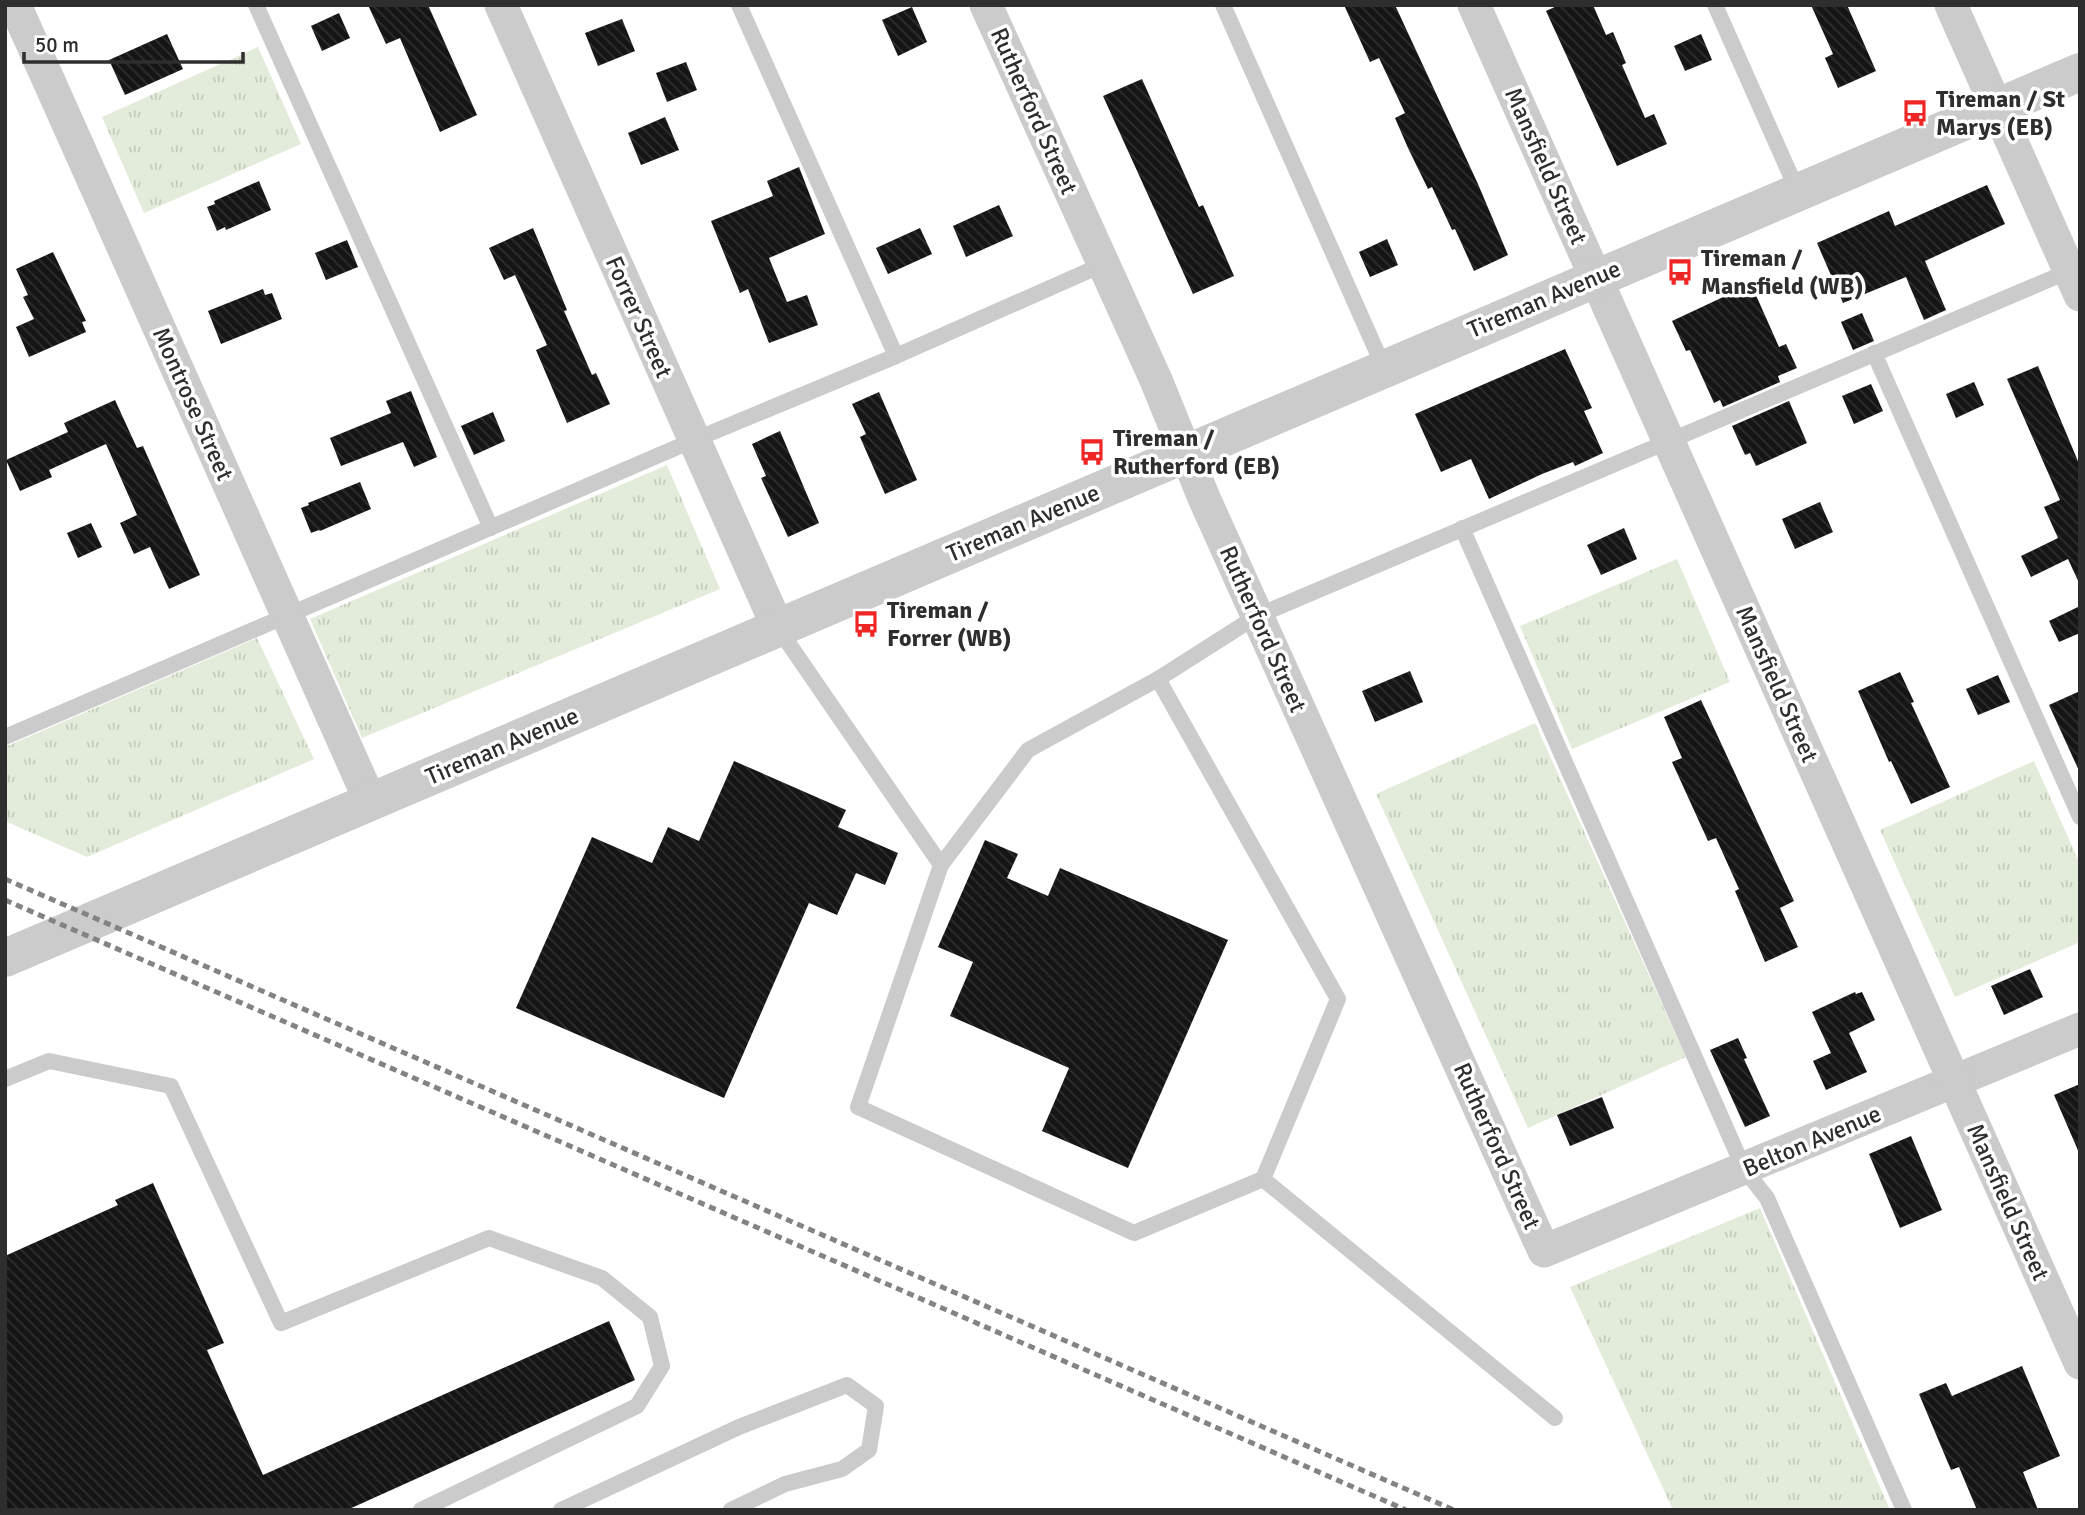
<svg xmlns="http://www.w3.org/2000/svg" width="2085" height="1515" font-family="Signika,sans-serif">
	<defs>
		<pattern id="grass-tufts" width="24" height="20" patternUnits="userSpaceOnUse" patternTransform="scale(1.75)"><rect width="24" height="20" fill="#e3ecda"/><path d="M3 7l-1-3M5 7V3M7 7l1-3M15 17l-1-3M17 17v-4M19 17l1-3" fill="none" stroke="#c3cbbb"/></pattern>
		<pattern id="building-back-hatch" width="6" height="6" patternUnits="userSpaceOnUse" patternTransform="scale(1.75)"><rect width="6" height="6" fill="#151515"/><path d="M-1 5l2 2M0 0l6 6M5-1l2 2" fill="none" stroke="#2f2f2f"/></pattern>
	</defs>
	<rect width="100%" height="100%" fill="#fff"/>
	<g fill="url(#grass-tufts)">
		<path d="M258 47 301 144 144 213 102 117Z"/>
		<path d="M667 465 720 589 362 738 310 619Z"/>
		<path d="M1677 559 1730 682 1572 749 1520 626Z"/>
		<path d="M257 638 314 759 87 857 5 821V747Z"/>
		<path d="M1535 723 1686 1057 1528 1128 1376 794Z"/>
		<path d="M2034 761 2080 864V942L1955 997 1880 830Z"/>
		<path d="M1760 1208 1890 1510H1673L1570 1287Z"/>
	</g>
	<g fill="url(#building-back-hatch)">
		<path d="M368 5H428L477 115 440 132 400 38 386 44Z"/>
		<path d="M1344 5H1395L1478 184 1508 255 1474 271 1455 229 1452 230 1432 187 1428 189 1408 148 1395 118 1405 113 1379 58 1370 62Z"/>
		<path d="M1559 5H1593L1606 35 1613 32 1626 63 1622 65 1645 118 1654 114 1667 144 1617 166 1546 11Z"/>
		<path d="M1811 5H1847L1876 71 1838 88 1825 58 1833 54Z"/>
		<path d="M912 7 927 42 898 56 882 20Z"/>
		<path d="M339 13 350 38 322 51 311 26Z"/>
		<path d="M622 19 635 51 598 66 585 33Z"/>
		<path d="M167 34 183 69 125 95 109 60Z"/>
		<path d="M1701 34 1712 60 1685 71 1674 46Z"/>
		<path d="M686 62 697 90 667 102 656 73Z"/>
		<path d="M1142 79 1199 207 1203 205 1234 276 1193 294 1103 96Z"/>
		<path d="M665 117 679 150 641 165 628 133Z"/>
		<path d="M799 167 825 234 769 258 787 302 807 295 818 325 769 343 748 289 740 293 711 221 773 196 767 181Z"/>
		<path d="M259 181 271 210 226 230 225 227 217 231 207 207 215 204 214 201Z"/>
		<path d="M1987 185 2005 224 1925 261 1946 310 1924 320 1906 277 1843 303 1817 243 1889 211 1895 226Z"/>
		<path d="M999 205 1013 236 966 257 953 226Z"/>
		<path d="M533 228 567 310 564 311 592 375 596 373 610 404 567 423 536 350 547 345 515 275 504 280 489 248Z"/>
		<path d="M920 228 932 254 888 274 876 248Z"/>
		<path d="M1387 239 1398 265 1370 277 1359 252Z"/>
		<path d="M347 240 358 267 326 280 315 253Z"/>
		<path d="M53 252 86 321 82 322 86 332 29 357 16 327 34 319 23 297 28 295 16 269Z"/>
		<path d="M1751 284 1779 347 1786 344 1797 368 1778 376 1780 382 1723 407 1720 400 1714 403 1690 350 1686 351 1672 321Z"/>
		<path d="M263 289 265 295 272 293 282 319 221 344 208 311Z"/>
		<path d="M1862 313 1874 341 1853 350 1841 322Z"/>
		<path d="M1565 349 1592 408 1584 411 1603 453 1575 466 1573 462 1542 474 1489 499 1471 459 1441 472 1415 414Z"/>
		<path d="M2038 366 2080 466V585L2068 559 2031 577 2021 556 2058 538 2044 507 2060 500 2007 379Z"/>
		<path d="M1974 382 1984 405 1956 418 1946 394Z"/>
		<path d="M1871 384 1883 411 1854 424 1842 396Z"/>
		<path d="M411 391 437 457 414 467 403 442 341 466 330 438 391 413 386 401Z"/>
		<path d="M879 392 917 480 885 494 860 437 866 434 852 404Z"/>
		<path d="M115 400 137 448 143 446 200 575 169 589 150 547 134 554 120 523 137 515 106 444 49 470 52 477 20 491 6 460 68 432 64 423Z"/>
		<path d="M1789 401 1807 443 1756 466 1750 453 1745 455 1732 426Z"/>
		<path d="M493 412 505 441 474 455 461 426Z"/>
		<path d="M780 431 819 523 788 537 761 478 766 476 752 444Z"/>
		<path d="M360 482 371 509 320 531 319 530 311 533 301 508 309 505 308 503Z"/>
		<path d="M1820 502 1833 532 1795 549 1782 519Z"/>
		<path d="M91 523 102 547 78 558 67 533Z"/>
		<path d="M1624 528 1637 559 1601 575 1587 545Z"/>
		<path d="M2080 606V633L2059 642 2049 621Z"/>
		<path d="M1410 671 1423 702 1375 722 1362 691Z"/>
		<path d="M1900 672 1914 702 1911 703 1950 787 1911 804 1891 761 1889 762 1858 691Z"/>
		<path d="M1998 675 2010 702 1978 715 1966 689Z"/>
		<path d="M2080 691V773L2049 705Z"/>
		<path d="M1701 700 1794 901 1780 908 1798 947 1765 962 1735 891 1739 889 1716 838 1708 841 1672 762 1682 758 1664 717Z"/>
		<path d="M734 761 846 810 838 827 898 853 885 885 856 873 837 915 809 903 724 1098 516 1008 592 837 652 863 668 827 699 841Z"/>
		<path d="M985 840 1018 854 1007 878 1048 896 1060 868 1228 940 1128 1168 1042 1131 1069 1068 950 1016 973 962 938 947Z"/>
		<path d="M2030 969 2043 997 2004 1015 1991 986Z"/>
		<path d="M1855 992 1856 994 1862 992 1875 1020 1849 1033 1867 1072 1826 1090 1813 1061 1831 1053 1812 1012Z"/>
		<path d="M1738 1038 1747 1058 1744 1059 1770 1116 1745 1127 1710 1050Z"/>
		<path d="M2080 1084V1155L2054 1095Z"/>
		<path d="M1602 1097 1614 1128 1570 1146 1557 1115Z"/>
		<path d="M1911 1136 1942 1210 1900 1228 1869 1154Z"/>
		<path d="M153 1183 224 1343 207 1350 263 1475 609 1321 635 1380 347 1510H5V1256L118 1205 115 1200Z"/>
		<path d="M2022 1366 2060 1456 2023 1472 2038 1510H1977L1959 1467 1951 1470 1919 1394 1946 1383 1952 1396Z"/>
	</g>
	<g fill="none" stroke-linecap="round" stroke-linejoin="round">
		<g stroke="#cbcbcb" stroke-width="16">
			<path d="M256 5 491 528"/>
			<path d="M739 5 896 356"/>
			<path d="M1223 5 1384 368"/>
			<path d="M1715 5 1798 192"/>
			<path d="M1874 353 2080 817"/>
			<path d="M1462 528 1744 1169 1767 1198 1904 1510"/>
			<path d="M778 628 941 865"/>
			<path d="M1158 679 1028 750 941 865 858 1107 1134 1233 1263 1179"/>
			<path d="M5 737 694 440 896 356 1104 264"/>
			<path d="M5 1079 49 1061 171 1086 281 1323 489 1238 602 1278 650 1317 662 1366 637 1406 421 1510"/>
			<path d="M1555 1418 1263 1179 1338 999 1158 679 1257 616 2074 269"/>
			<path d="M561 1510 739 1427 847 1385 876 1406 869 1450 842 1469 785 1484 731 1510"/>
		</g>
		<g stroke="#cbcbcb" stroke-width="33">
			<path d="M15 5 371 803"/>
			<path d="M501 5 778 628"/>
			<path d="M986 5 1156 380 1204 498 1544 1251 2080 1029"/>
			<path d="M1474 5 2080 1363"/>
			<path d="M1951 5 2080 295"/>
		</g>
		<path stroke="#cbcbcb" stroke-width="38" d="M5 958 2080 72"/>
		<g stroke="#838383" stroke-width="5" stroke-dasharray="7 5" stroke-linecap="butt">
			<path d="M5 879 1454 1510"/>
			<path d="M5 900 1406 1510"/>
		</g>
	</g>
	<defs>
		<symbol id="bus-bare" viewBox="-9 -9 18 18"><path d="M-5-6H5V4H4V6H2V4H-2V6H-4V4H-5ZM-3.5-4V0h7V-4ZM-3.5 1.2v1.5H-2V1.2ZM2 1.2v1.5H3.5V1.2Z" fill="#f02525" stroke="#fff" stroke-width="2.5" paint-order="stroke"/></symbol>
	</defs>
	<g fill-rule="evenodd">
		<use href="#bus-bare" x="1896" y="94" width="38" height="38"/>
		<use href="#bus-bare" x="1661" y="253" width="38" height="38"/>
		<use href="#bus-bare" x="1073" y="433" width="38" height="38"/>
		<use href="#bus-bare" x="847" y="605" width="38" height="38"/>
	</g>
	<g text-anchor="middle" stroke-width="7" stroke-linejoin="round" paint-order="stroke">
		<g font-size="24" font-weight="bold" fill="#2e2e2e" stroke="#fff" text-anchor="start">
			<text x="1936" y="107">Tireman / St<tspan x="1936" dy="28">Marys (EB)</tspan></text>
			<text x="1701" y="266">Tireman /<tspan x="1701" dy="28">Mansfield (WB)</tspan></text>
			<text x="1113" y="446">Tireman /<tspan x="1113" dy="28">Rutherford (EB)</tspan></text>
			<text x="887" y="618">Tireman /<tspan x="887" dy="28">Forrer (WB)</tspan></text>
		</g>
		<g font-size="24" fill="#2e2e2e" stroke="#fff">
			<text transform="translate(1034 111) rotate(66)" y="8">Rutherford Street</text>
			<text transform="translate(1546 166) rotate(66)" y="8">Mansfield Street</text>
			<text transform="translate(1544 299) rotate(-23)" y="8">Tireman Avenue</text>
			<text transform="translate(639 317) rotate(66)" y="8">Forrer Street</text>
			<text transform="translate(193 404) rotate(66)" y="8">Montrose Street</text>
			<text transform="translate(1023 523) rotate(-23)" y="8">Tireman Avenue</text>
			<text transform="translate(1263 629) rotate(66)" y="8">Rutherford Street</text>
			<text transform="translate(1777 684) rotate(66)" y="8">Mansfield Street</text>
			<text transform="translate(502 746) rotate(-23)" y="8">Tireman Avenue</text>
			<text transform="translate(1812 1141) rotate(-23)" y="8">Belton Avenue</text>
			<text transform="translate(1497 1146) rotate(66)" y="8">Rutherford Street</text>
			<text transform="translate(2008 1202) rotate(66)" y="8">Mansfield Street</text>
		</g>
	</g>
	<rect width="2085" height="1515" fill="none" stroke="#2e2e2e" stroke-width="14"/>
	<path d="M24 52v10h219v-10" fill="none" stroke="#2e2e2e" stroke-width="3.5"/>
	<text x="35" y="52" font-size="21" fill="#2e2e2e" stroke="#ffffff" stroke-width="5" paint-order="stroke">50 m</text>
</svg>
